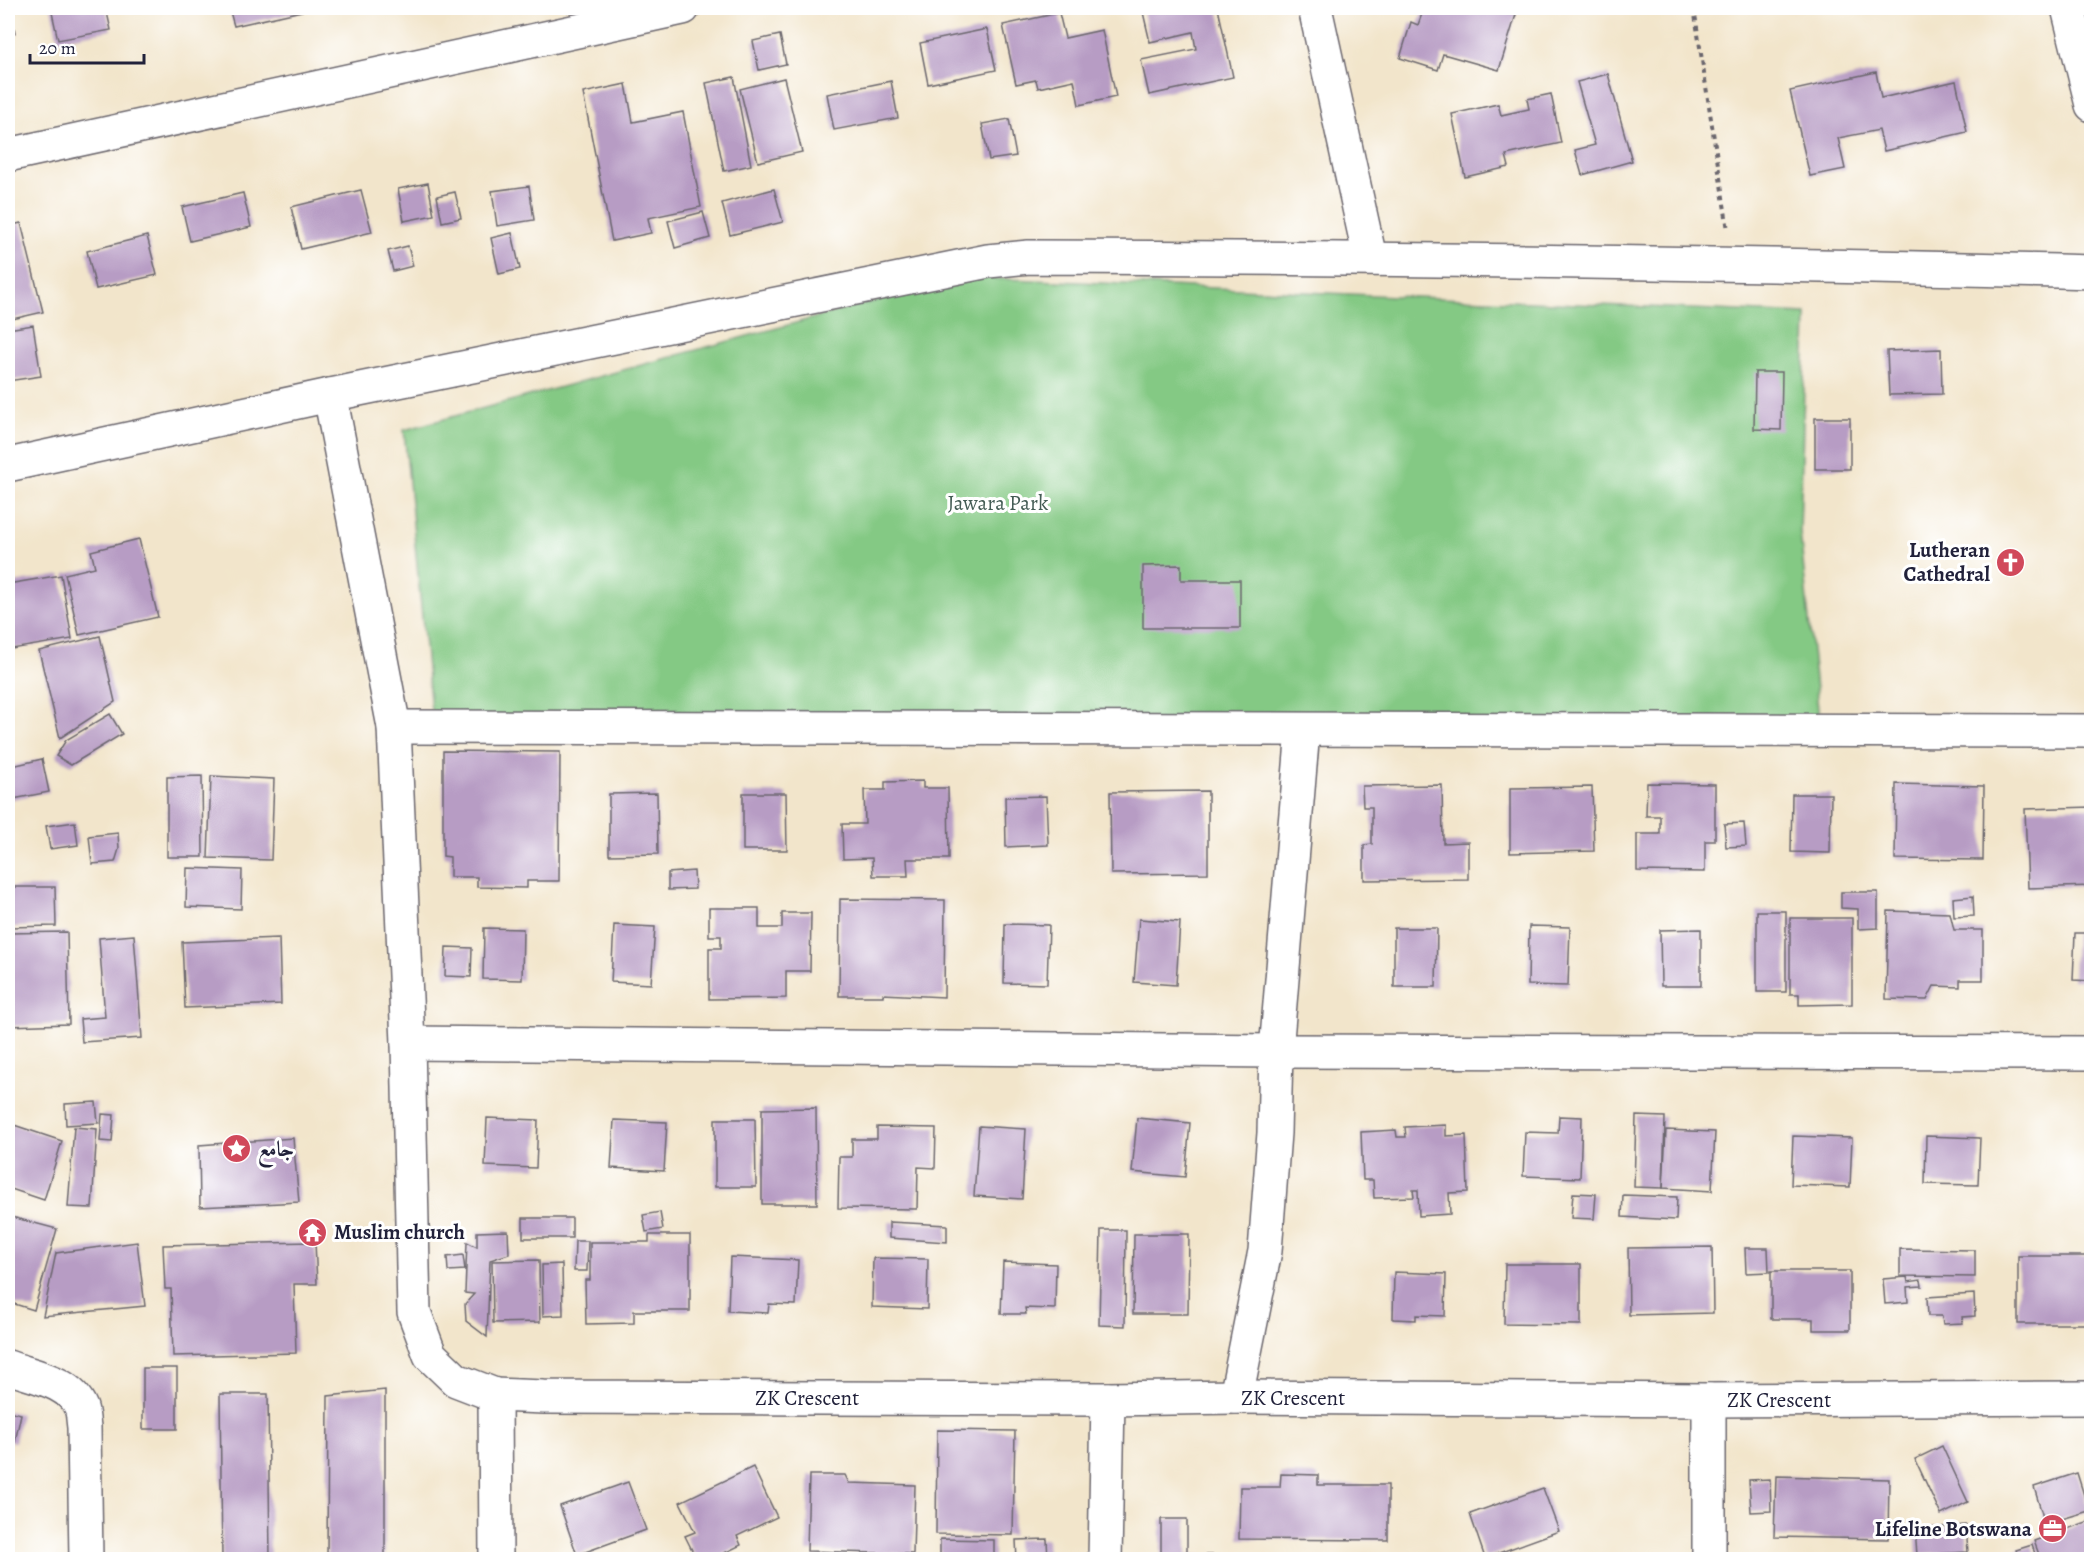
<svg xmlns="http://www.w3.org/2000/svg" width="2099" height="1567" font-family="Alegreya,Amiri,serif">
	<rect width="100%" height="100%" fill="#fff"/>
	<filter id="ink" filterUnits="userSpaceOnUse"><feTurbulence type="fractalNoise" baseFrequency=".0167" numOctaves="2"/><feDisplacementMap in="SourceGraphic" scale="12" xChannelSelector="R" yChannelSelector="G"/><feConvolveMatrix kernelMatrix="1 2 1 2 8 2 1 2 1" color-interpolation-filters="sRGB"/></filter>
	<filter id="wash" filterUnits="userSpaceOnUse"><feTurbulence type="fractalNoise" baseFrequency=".008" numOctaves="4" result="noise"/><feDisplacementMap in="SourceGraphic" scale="24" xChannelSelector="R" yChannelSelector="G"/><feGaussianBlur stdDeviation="1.35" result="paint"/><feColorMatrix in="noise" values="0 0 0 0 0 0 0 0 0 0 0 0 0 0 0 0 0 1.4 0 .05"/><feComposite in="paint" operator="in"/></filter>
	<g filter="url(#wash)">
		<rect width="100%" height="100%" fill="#f2e5cb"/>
		<path fill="#84c984" stroke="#537660" stroke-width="1.5" d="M963 277 1806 314 1800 532 1820 729 432 720 404 430Z"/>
		<g id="blocks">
			<g fill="#b79cc4">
				<path d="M8 8H11L15 33 8 35Z"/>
				<path d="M51 8H106L111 30 58 40Z"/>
				<path d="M229 8H301L302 11 234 26Z"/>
				<path d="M1142 8H1218L1233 77 1149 95 1141 60 1196 49 1193 32 1150 42Z"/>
				<path d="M1424 8H1518L1499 70 1443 54 1438 70 1400 58 1411 22 1418 25Z"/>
				<path d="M1059 13 1065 38 1102 30 1116 97 1079 105 1074 80 1038 88 1036 80 1016 84 1003 25Z"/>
				<path d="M987 29 996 70 928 84 920 43Z"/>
				<path d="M780 35 786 64 759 70 753 41Z"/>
				<path d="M1876 72 1881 98 1956 81 1967 132 1884 151 1879 130 1838 138 1845 169 1810 176 1790 91Z"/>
				<path d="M1608 74 1632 161 1582 175 1575 150 1595 145 1577 82Z"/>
				<path d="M734 77 751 165 724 171 706 83Z"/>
				<path d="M784 78 802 152 758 162 740 89Z"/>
				<path d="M891 81 898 118 834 130 827 94Z"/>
				<path d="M626 84 633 122 683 112 701 207 648 218 651 233 612 241 583 93Z"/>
				<path d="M1551 94 1561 143 1506 155 1509 167 1465 177 1452 114 1498 104 1501 115 1529 109 1527 99Z"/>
				<path d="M1009 119 1016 156 989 160 982 124Z"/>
				<path d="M428 183 434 215 404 221 398 189Z"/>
				<path d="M529 186 534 220 497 226 492 191Z"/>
				<path d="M774 189 783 222 730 235 722 203Z"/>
				<path d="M361 190 372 232 301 249 291 207Z"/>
				<path d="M455 192 461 218 442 222 437 196Z"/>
				<path d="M243 193 251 227 190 241 182 207Z"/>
				<path d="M703 212 710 238 675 248 668 221Z"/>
				<path d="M21 223 43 312 8 320V226Z"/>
				<path d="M512 233 520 269 499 274 491 238Z"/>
				<path d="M147 236 157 275 96 289 87 251Z"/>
				<path d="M408 246 413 266 393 271 388 251Z"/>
				<path d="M33 325 41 376 8 381V329Z"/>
				<path d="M1941 349 1942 394 1889 395 1887 351Z"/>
				<path d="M1755 372H1782L1781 430 1754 429Z"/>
				<rect x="1815" y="418" width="35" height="51"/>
				<path d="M139 539 158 617 79 635 65 574 95 567 91 551Z"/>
				<path d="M1181 565V580H1240V628H1143V566Z"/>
				<path d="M61 575 72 639 12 649 8 623V584Z"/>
				<path d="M100 636 115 702 60 738 39 651Z"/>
				<path d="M110 714 122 734 71 765 56 756 66 740Z"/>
				<path d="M443 751 560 752 559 881H527V888L477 887V877H450V857L443 856Z"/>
				<path d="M42 759 49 792 8 800V767Z"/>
				<path d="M202 776 203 857H167V777Z"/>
				<path d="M211 776 274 779 271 860 208 858Z"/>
				<path d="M923 781V788H948L949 859H907L908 876H873L872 858 843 859 842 824H865L864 790H885V782Z"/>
				<path d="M1647 783 1715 784V841H1705V872L1637 871V834H1660V816H1646Z"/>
				<path d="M1896 784 1984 786 1983 860 1895 859Z"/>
				<path d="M1442 785 1443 843 1468 842V879L1364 880V845L1372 844V807H1363L1362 786Z"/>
				<path d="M1592 787 1594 851 1510 853V788Z"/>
				<path d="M1208 791V873L1111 874 1110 792Z"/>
				<path d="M657 793 658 854 609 855V794Z"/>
				<path d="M743 793H786L787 850H743Z"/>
				<path d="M1792 794H1831L1830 853 1791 852Z"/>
				<path d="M1046 796 1048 845 1006 847 1005 797Z"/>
				<path d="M2092 807V886L2028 888 2025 809Z"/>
				<path d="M75 822 78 845 50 849 46 826Z"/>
				<path d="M1744 823 1746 846 1726 847 1724 824Z"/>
				<path d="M118 833 119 849 115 862 92 864 89 836Z"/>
				<path d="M187 868 242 870 241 909 186 907Z"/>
				<path d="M694 871 695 889 668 890V873Z"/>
				<path d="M8 887H55L56 926 8 927Z"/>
				<path d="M1841 892H1878V928L1858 929V909L1841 908Z"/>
				<path d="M1973 896 1974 916 1954 917 1953 898Z"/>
				<path d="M840 899 945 900 944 997 883 994V996H839Z"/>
				<path d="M709 908H759V928H782V913H811L810 971H786V998L709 999V948H721V936H709Z"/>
				<rect x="1757" y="911" width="29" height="81"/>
				<path d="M1888 911 1950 913 1954 930H1983V980H1960V987L1934 986 1927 1000 1886 999Z"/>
				<path d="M1790 918H1852V1004L1799 1005V994H1790Z"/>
				<path d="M1139 919 1180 922 1176 985 1134 982Z"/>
				<path d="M1005 924 1049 925 1047 984 1004 983Z"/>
				<path d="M614 925 655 927 651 984 611 982Z"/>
				<path d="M1529 926 1570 927 1568 986 1528 985Z"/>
				<path d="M484 928 523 929 522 980 483 979Z"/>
				<path d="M1394 928H1437L1436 987H1394Z"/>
				<path d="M1701 929V986H1661L1660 930Z"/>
				<path d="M67 932 69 1024 8 1026V933Z"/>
				<path d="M2075 933H2092V981L2073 980Z"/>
				<path d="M134 935 142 1038 82 1042 80 1019 105 1017 99 938Z"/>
				<path d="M279 938 281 1004 185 1008 182 942Z"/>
				<path d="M446 947 472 948 471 977 445 976Z"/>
				<path d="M96 1102 98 1123 66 1125 65 1104Z"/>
				<path d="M816 1108 817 1204H762V1109Z"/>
				<path d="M102 1114 114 1115 112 1142 100 1141Z"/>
				<path d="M1559 1116 1582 1117 1580 1178 1523 1176 1525 1132 1558 1133Z"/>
				<path d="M1636 1116 1665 1117 1663 1188 1634 1187Z"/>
				<path d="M487 1118 538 1120 536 1168 485 1166Z"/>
				<path d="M1137 1118 1190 1123 1185 1177 1132 1172Z"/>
				<path d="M715 1119H755L756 1187H715Z"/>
				<path d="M614 1120 667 1122 664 1171 611 1168Z"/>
				<path d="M8 1123 62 1141 44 1200 8 1188Z"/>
				<path d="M1446 1125V1136L1466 1135 1468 1192 1449 1193 1450 1214 1419 1216 1418 1190H1413L1414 1197 1374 1198 1373 1180H1363L1361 1132 1396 1130 1397 1137H1406L1405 1127Z"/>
				<path d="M979 1126 1026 1129 1022 1199 974 1196Z"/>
				<path d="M74 1127 97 1129 92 1208 68 1207Z"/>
				<path d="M877 1127 936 1128 935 1168 918 1167 917 1209 838 1208 839 1157H852V1139H877Z"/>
				<path d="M1666 1130 1715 1132 1712 1191 1663 1188Z"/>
				<path d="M1793 1136 1852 1138 1850 1187 1791 1185Z"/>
				<path d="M1926 1136 1980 1138 1978 1185 1925 1184Z"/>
				<path d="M293 1138 299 1202 200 1207 199 1145Z"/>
				<path d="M1573 1193 1596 1194 1594 1219 1571 1218Z"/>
				<path d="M1623 1195 1677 1197 1676 1220 1622 1217Z"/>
				<path d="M660 1212 663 1229 646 1232 643 1215Z"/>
				<path d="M8 1216 57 1229 34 1310 8 1302Z"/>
				<rect x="523" y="1218" width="49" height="20"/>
				<path d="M889 1222 947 1225V1242L889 1238Z"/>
				<path d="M1101 1230H1126L1125 1326 1099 1325Z"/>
				<path d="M508 1231 509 1254 490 1260 487 1337 466 1321 465 1304 474 1294 465 1293 467 1242 477 1247V1232Z"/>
				<path d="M1134 1234H1189L1188 1314H1133Z"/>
				<path d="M649 1235H690V1311H634V1323L586 1324 585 1280H590V1242H649Z"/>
				<path d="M575 1241H588L587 1271H574Z"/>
				<path d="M137 1242 145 1306 43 1316 56 1253Z"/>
				<path d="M315 1242 317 1284H294L296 1353 173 1356 171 1289H165L163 1245Z"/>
				<path d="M1712 1247 1713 1313 1629 1315 1628 1248Z"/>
				<path d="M1745 1248H1768L1769 1272 1746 1273Z"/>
				<path d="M1900 1249 1975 1250V1277L1900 1276Z"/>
				<path d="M463 1255 465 1270 448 1271 447 1257Z"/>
				<path d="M2018 1256H2092V1313H2090V1324H2018Z"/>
				<path d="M730 1257 798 1260 796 1305 769 1304 768 1313 728 1311Z"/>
				<path d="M873 1258 928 1259 927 1309 872 1307Z"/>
				<path d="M539 1260 540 1322 493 1323 492 1261Z"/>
				<path d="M1003 1262 1056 1264 1055 1309 1025 1308 1026 1314H1001Z"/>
				<path d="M562 1264 563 1315 543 1316 542 1265Z"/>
				<path d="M1505 1264H1581V1325L1504 1324Z"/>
				<path d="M1771 1271H1850V1330H1813V1319H1771Z"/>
				<path d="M1394 1272 1446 1274 1445 1316 1416 1315V1320L1393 1319Z"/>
				<path d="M1907 1277 1908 1282 1921 1280 1922 1286 1907 1287 1908 1302 1885 1304 1883 1279Z"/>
				<path d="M1974 1294 1975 1316 1962 1317 1963 1323 1943 1324 1942 1316H1928L1927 1297Z"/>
				<rect x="143" y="1368" width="34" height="61"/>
				<path d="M385 1390V1560H327L328 1396Z"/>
				<path d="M220 1394H268L270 1560H222Z"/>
				<path d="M8 1411 21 1414 15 1442 8 1441Z"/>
				<path d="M937 1430 1015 1431 1013 1535 936 1534Z"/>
				<path d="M1942 1446 1968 1502 1941 1515 1915 1459Z"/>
				<path d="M753 1467 777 1517 737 1536 741 1545 710 1560H697L685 1536 695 1532 680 1502Z"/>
				<path d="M2077 1473 2089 1511 2045 1524 2034 1487Z"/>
				<path d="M1281 1474 1318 1475V1485H1388V1540L1239 1539 1240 1487H1280Z"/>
				<path d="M809 1475H845L849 1483 915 1485 913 1554 807 1551Z"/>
				<path d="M1776 1476 1889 1479 1888 1539 1774 1537Z"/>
				<path d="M1770 1479 1771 1511 1751 1512 1749 1480Z"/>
				<path d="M628 1482 646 1530 577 1555 560 1506Z"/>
				<path d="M1543 1488 1559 1531 1485 1558 1470 1514Z"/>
				<path d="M1161 1519H1187V1555H1236L1235 1560H1161Z"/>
				<path d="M2092 1520V1560H2041L2034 1541Z"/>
				<path d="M1966 1525 1968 1552 1917 1555 1915 1529Z"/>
				<path d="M940 1539 994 1540V1560H940Z"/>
				<path d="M1047 1539 1048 1560H1017L1016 1540Z"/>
				<path d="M2032 1545 2037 1560H2019L2016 1550Z"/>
			</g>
		</g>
	</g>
	<g filter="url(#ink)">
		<use href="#blocks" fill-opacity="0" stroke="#6b666d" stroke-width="1.5"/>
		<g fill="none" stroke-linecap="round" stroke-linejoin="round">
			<defs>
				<g id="minor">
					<path d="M1315 8 1370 258"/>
					<path d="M2068 8 2092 105"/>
					<path d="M8 155 683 8"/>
					<path d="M330 395 394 727 408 1043 414 1312 430 1355 456 1380 495 1395 544 1397 1108 1399 1236 1397 1709 1400 2092 1398"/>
					<path d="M8 465 330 395 988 261 1029 257C1383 258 1737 263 2092 272"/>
					<path d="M394 727 2092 731"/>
					<path d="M408 1043 1276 1051 2092 1053"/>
					<path d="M8 1367C32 1376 70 1381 81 1408 83 1413 83 1421 84 1427L86 1560"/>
					<path d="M495 1395 496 1560"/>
					<path d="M1236 1397 1265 1251 1274 1133 1276 1051 1303 730"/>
					<path d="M1709 1400V1560"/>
					<path d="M1105 1560 1108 1399"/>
				</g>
			</defs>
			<use href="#minor" stroke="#6b666d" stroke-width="36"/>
			<path stroke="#6b666d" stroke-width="4" stroke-dasharray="4.5 4.5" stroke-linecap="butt" d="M1694 8 1728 230"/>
			<use href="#minor" stroke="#fff" stroke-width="33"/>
		</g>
	</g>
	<defs>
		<symbol id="church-disc" viewBox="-11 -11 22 22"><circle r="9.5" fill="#d1495b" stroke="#fff"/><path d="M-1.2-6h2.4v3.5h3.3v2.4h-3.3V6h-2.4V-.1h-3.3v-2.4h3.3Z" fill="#fff"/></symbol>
		<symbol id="sight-disc" viewBox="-11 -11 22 22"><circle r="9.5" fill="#d1495b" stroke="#fff"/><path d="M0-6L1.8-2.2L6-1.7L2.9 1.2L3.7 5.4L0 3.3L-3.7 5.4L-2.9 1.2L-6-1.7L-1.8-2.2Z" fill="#fff"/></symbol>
		<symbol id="temple-disc" viewBox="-11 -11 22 22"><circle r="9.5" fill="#d1495b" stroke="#fff"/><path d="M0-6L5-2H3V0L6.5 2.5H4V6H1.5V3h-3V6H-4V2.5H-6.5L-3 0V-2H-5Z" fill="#fff"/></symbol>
		<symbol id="office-disc" viewBox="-11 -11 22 22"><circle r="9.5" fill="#d1495b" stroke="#fff"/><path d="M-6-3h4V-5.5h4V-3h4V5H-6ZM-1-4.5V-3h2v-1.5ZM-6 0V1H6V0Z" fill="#fff"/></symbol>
	</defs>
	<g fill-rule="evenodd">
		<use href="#church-disc" x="1994" y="546" width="33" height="33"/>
		<use href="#sight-disc" x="220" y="1132" width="33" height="33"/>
		<use href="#temple-disc" x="296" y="1216" width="33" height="33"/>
		<use href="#office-disc" x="2036" y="1512" width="33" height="33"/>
	</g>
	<g text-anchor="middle" stroke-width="6" stroke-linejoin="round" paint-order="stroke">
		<g font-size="21" fill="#445c55" stroke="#fff">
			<text x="998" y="510">Jawara Park</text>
		</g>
		<g font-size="21" font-weight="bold" fill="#22223b" stroke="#fff" text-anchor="end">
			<text x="1990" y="557">Lutheran<tspan x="1990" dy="24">Cathedral</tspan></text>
			<text x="258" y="1156" text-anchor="start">جامع</text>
			<text x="334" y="1239" text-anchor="start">Muslim church</text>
			<text x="2032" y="1536">Lifeline Botswana</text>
		</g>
		<g font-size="21" fill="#22223b" stroke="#fff">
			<text x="807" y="1405">ZK Crescent</text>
			<text x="1293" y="1405">ZK Crescent</text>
			<text x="1779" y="1407">ZK Crescent</text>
		</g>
	</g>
	<rect width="2099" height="1567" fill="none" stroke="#fff" stroke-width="30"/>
	<path d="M30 54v9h114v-9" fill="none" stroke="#22223b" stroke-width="3"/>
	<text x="39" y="54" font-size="18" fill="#22223b" stroke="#ffffff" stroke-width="4.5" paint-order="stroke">20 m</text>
</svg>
